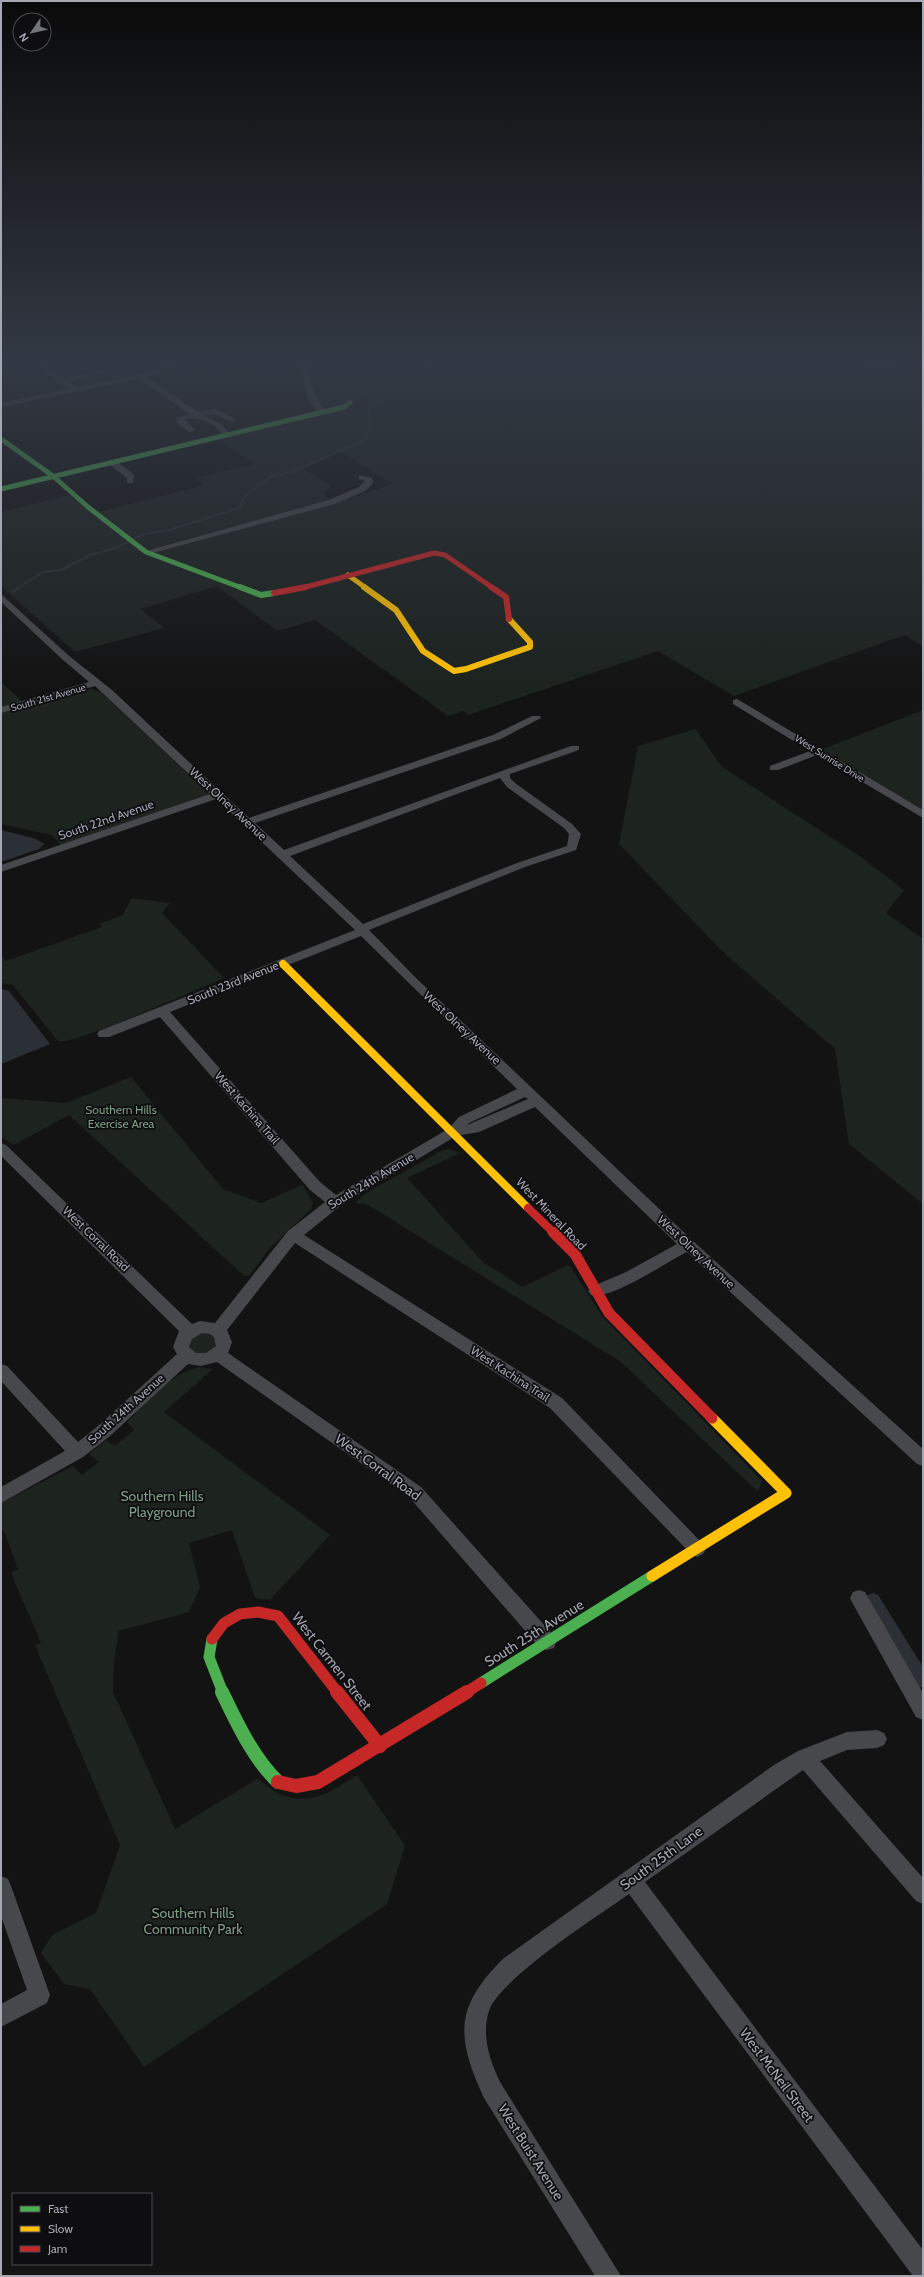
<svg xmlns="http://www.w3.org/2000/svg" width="924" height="2277" font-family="Cabin,sans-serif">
	<rect width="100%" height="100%" fill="#131313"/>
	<g fill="#1d231f">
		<path d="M185 364H261L259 374 204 378 181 365Z"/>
		<path d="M309 364H923V646L904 635 734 696 658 651 468 715 463 711 448 716 315 620 277 631 217 586 141 609 164 628 75 652 1 586V512L69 495 146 555 335 503 393 484 344 454 336 451 304 469 331 486 325 492 326 496 332 500 147 550 99 512 205 485 196 478 254 464 219 439 346 408C355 409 365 409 369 401L366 397 328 408 321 405 317 400Z"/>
		<path d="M1 682 23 702 1 709Z"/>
		<path d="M92 689 101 692 209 794 201 800 63 847 52 835 1 824V713L77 690Z"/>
		<path d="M923 710V812L823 749Z"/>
		<path d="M696 729 721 766 861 857 904 890 886 913 923 939V1204L849 1144 835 1049 725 954 619 844 638 746Z"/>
		<path d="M131 898 170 903 162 913 224 978 107 1028C93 1031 70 1043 58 1041L13 985 1 983V955L6 961 102 927 99 924 123 915Z"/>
		<path d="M131 1077 223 1189 261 1203 302 1185C308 1191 308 1197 313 1202L311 1209 270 1248 249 1276H244L69 1115 14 1145 1 1137V1098L66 1103Z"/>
		<path d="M449 1149 460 1153 407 1178 483 1262 522 1287 568 1265 571 1267 602 1316 762 1481 758 1492 621 1362 365 1203 359 1204 356 1202 366 1193 441 1151Z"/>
		<path d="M193 1329 224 1338 203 1360 182 1340Z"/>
		<path d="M199 1367 213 1369 164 1412 330 1535 270 1600 255 1598 232 1530 189 1543 200 1587 189 1612 119 1631 114 1660 113 1692 175 1829 257 1779C266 1784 276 1794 286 1796 313 1805 336 1789 357 1775L405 1846 387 1904 144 2067 90 1989 64 1984 41 1953 52 1935 96 1913 120 1845 35 1645 41 1643 11 1573 18 1569 4 1531 1 1532V1503L73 1466 82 1475 99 1462 89 1454 106 1440 115 1446 134 1430 127 1422C148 1402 169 1374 199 1367Z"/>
	</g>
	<g fill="#2b3037">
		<path d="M1 830 36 839 44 844 39 849 1 862Z"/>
		<path d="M1 989 9 991 50 1044 1 1064Z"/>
	</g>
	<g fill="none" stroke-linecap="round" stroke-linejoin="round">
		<g stroke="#2b3037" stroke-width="2">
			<path d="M862 364 877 368 892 364"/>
			<path d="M18 588 43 572 61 570 90 555 116 548 144 534 169 530 239 508 244 497 272 476 294 471 361 442 366 438 372 423 368 414 370 408 385 398 386 393 404 385 411 372 432 364"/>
		</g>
		<path stroke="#2b3037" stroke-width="2.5" d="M12 592 20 587"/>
		<path fill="#2b3037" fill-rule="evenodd" d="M873 1593 878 1595 923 1667V1688L917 1686 868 1605 865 1600 868 1595Z"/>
		<g fill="#47484c" fill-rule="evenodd">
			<path d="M41 364H48L49 369 63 379 102 371 106 373 68 382 76 387 146 373 171 364H182L147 377 198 412 215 409 234 418V422H231L214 414 204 415 221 424 231 435 224 437C215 423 200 416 184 419L196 430 189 432 178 424 176 418 190 414 139 379 1 407V403L68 389 43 372Z"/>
			<path d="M300 364H308C311 384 314 397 326 412L325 414H319L307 396Z"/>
			<path d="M109 460H115L134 475 133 483H127V478L109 464Z"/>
			<path d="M359 475 372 478 373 483 365 491 335 504 149 554 142 552 329 500 359 487 365 481 359 479Z"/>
			<path d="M1 594 68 655 112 690 249 818 493 735 532 716H540L541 718 501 739 255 823 284 850 571 746H579V750L510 774V778L515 783 572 824 581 834 576 850 525 867 369 930 416 978 693 1241 923 1449V1466L917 1464 687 1252C667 1262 609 1301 591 1295L588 1291 591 1287 626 1272 677 1244 535 1107 479 1132 456 1136 340 1206 304 1235 562 1398 703 1544 706 1549 703 1554 697 1557 691 1554 550 1408 295 1243 227 1330 232 1342 228 1353 421 1487 554 1636 556 1642 554 1648 547 1650 540 1648 409 1497 217 1362 201 1366 188 1364 110 1436 83 1457 1 1503V1487L65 1451 1 1381V1364L7 1366 78 1442 98 1426 177 1354 173 1347 179 1331 1 1156V1143L6 1145 192 1324 200 1321 215 1323 288 1231 325 1202 310 1190 160 1017 109 1037H99L97 1034 99 1031 355 930 216 799 1 872V865L210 794 95 686 1 713V707L89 682 62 659 1 602ZM500 778 507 787 564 828 569 834 567 846 517 863 363 924 290 856ZM361 936 517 1089 459 1117 448 1129 336 1195 320 1182 170 1012ZM525 1097 528 1099 467 1125 469 1123ZM202 1333 210 1334 214 1337 216 1346 206 1353H196L189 1347 192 1339Z"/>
			<path d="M737 699 923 810V818L817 755 778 770H770V766L810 751 733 704V700Z"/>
			<path d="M859 1590 865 1592 923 1693V1720L916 1717 853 1604 850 1598 853 1592Z"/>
			<path d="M877 1730 884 1733 887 1739 884 1745 877 1748 847 1750 820 1761 923 1878V1904L916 1901 803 1770 645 1882 923 2250V2276H913L629 1894C598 1916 499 1979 489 2011 481 2035 490 2061 500 2082L621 2276H595L484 2098C456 2037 454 2007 504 1958L774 1765 798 1751 847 1732Z"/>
			<path d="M1 1876 8 1879 11 1886 50 1995 47 2003 1 2027V2004L27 1990 1 1916Z"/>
		</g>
		<g stroke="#4caf50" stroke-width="5">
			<path d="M1 439 53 476 88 507 146 552 242 588"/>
			<path d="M1 489 344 407 350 403"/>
		</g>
		<path stroke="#4caf50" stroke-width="6" d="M240 587 261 595 274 593"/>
		<g stroke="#4caf50" stroke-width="11">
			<path d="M212 1639 209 1657 223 1693"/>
			<path d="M481 1683 652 1576"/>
		</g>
		<path stroke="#4caf50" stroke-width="14" d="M222 1692C237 1723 253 1758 278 1782"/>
		<path stroke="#ffc107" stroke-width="5" d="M348 575 366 588"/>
		<path stroke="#ffc107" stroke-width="6" d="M364 587 396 610 423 651 454 671 466 669 530 647V642L509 619"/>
		<path stroke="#ffc107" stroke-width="8" d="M283 964 528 1208"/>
		<path stroke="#ffc107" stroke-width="11" d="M652 1576 786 1493 712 1418"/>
		<path stroke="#c62828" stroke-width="5" d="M302 588 434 553 445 555 493 588"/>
		<g stroke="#c62828" stroke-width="6">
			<path d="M491 587 506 597 509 619"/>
			<path d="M274 593 306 587"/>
		</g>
		<path stroke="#c62828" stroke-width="8" d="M528 1208 554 1233"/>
		<g stroke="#c62828" stroke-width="11">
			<path d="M553 1232 575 1254 609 1313 712 1418"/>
			<path d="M212 1639 224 1623 240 1614 258 1612 278 1616 338 1693"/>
			<path d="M465 1693 481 1683"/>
		</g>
		<g stroke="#c62828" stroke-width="14">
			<path d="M337 1692 380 1746"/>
			<path d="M278 1782 296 1786 318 1782 467 1692"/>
		</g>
	</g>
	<linearGradient id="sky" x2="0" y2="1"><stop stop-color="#0a0a0a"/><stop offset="0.53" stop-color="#333944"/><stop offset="1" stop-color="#333944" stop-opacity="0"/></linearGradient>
	<rect width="924" height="683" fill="url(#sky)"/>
	<g text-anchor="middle" stroke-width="3.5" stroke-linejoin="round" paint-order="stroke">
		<g font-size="10" fill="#a5a7b3" stroke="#0e0d0f">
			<text transform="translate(48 697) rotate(-16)" y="4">South 21st Avenue</text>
			<text transform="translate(830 758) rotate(32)" y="4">West Sunrise Drive</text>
		</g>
		<g font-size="12" fill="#a5a7b3" stroke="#0e0d0f">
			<text transform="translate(228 804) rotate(43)" y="4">West Olney Avenue</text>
			<text transform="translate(106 820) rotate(-19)" y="4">South 22nd Avenue</text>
			<text transform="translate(233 983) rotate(-22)" y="4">South 23rd Avenue</text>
			<text transform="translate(462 1028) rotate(43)" y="4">West Olney Avenue</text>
			<text transform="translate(247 1108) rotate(49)" y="4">West Kachina Trail</text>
			<text transform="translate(371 1181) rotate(-31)" y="4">South 24th Avenue</text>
			<text transform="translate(551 1214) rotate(46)" y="4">West Mineral Road</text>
			<text transform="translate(96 1239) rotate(44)" y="4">West Corral Road</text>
			<text transform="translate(696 1252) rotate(43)" y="4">West Olney Avenue</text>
			<text transform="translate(510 1374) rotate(33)" y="4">West Kachina Trail</text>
			<text transform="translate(126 1409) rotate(-42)" y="4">South 24th Avenue</text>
		</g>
		<g font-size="12" fill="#7d9d84" stroke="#0e0d0f">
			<text x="121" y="1114">Southern Hills<tspan x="121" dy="14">Exercise Area</tspan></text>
		</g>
		<g font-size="14" fill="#a5a7b3" stroke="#0e0d0f">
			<text transform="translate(378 1467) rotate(36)" y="5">West Corral Road</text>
			<text transform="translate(534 1633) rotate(-32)" y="5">South 25th Avenue</text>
			<text transform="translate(332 1661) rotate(52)" y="5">West Carmen Street</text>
			<text transform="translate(661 1858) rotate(-36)" y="5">South 25th Lane</text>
			<text transform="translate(777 2075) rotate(53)" y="5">West McNeil Street</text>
			<text transform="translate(531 2152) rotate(58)" y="5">West Buist Avenue</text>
		</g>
		<g font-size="14" fill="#7d9d84" stroke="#0e0d0f">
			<text x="162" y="1501">Southern Hills<tspan x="162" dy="16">Playground</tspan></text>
			<text x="193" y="1918">Southern Hills<tspan x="193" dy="16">Community Park</tspan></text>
		</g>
	</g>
	<rect width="924" height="2277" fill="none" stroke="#a5a7b3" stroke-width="4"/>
	<rect x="12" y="2193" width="140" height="72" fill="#0e0d0f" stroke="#4a4b51"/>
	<rect x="20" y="2206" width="20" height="6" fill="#4caf50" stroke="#4a4b51"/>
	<text x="48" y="2213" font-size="12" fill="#a5a7b3">Fast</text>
	<rect x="20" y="2226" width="20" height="6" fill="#ffc107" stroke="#4a4b51"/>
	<text x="48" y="2233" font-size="12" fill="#a5a7b3">Slow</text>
	<rect x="20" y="2246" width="20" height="6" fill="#c62828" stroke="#4a4b51"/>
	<text x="48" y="2253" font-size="12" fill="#a5a7b3">Jam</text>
	<g transform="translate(32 32) rotate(236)"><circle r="19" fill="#0e0d0f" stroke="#4a4b51"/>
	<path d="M0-3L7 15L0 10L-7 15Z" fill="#72737b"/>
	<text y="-6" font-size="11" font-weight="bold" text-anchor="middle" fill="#a5a7b3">N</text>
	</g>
</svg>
